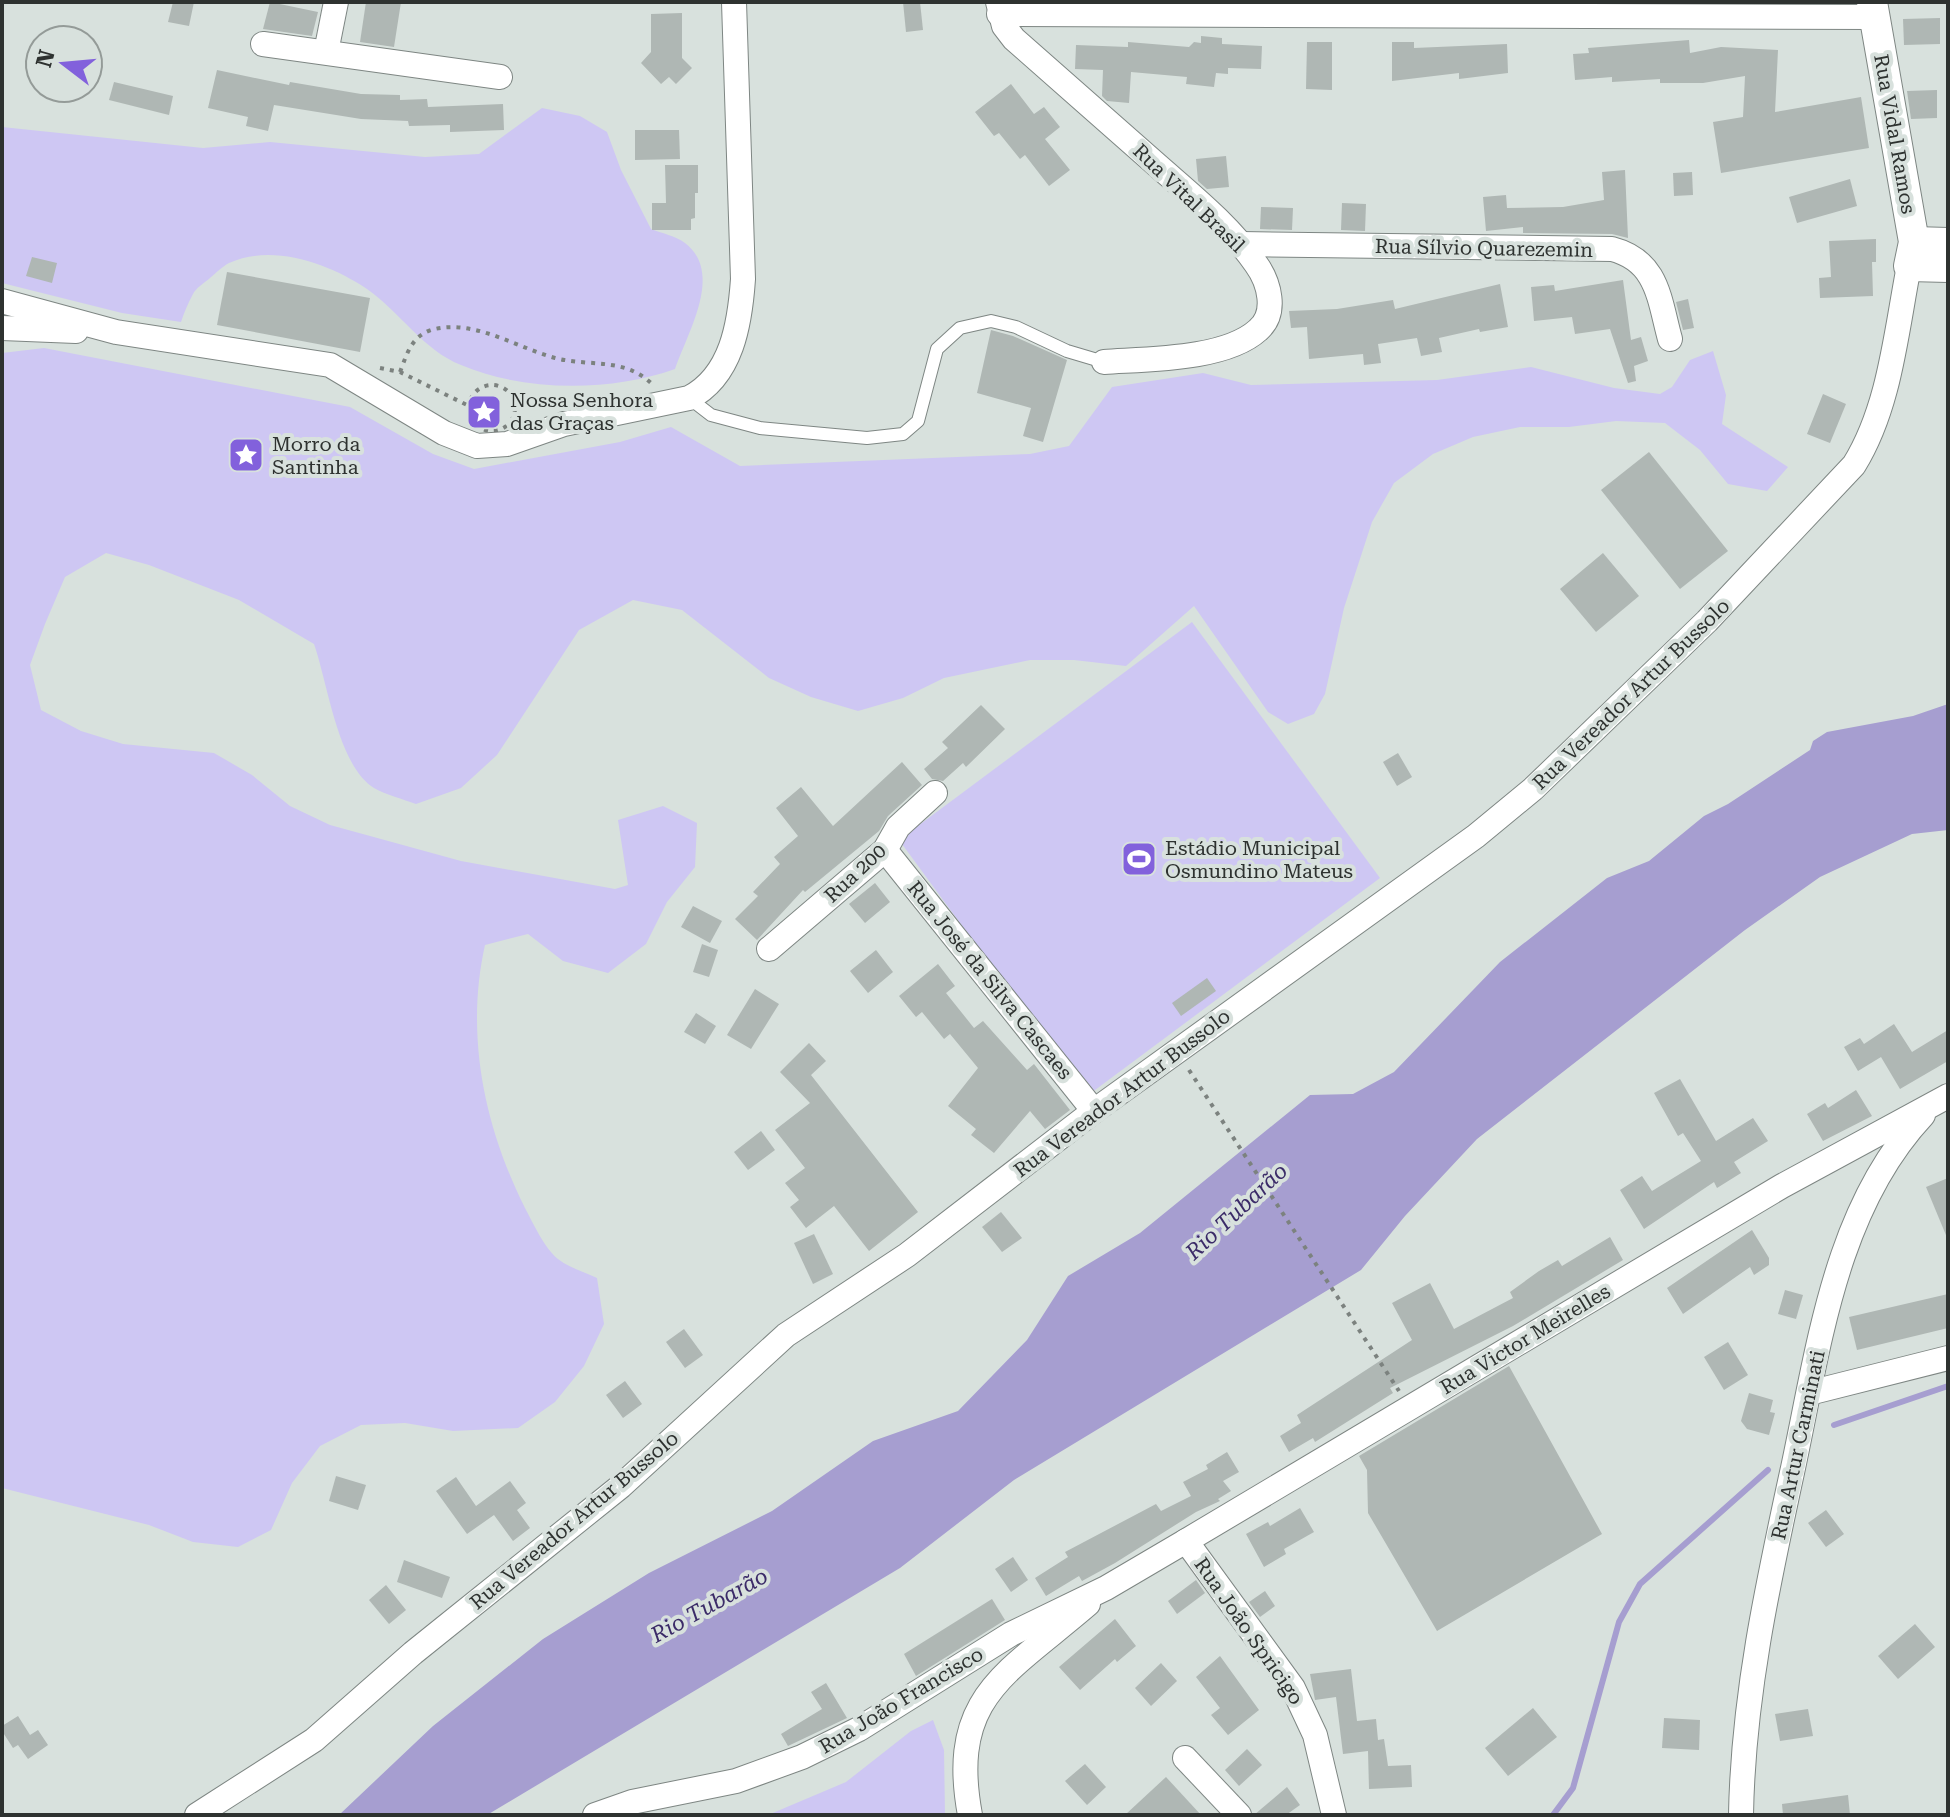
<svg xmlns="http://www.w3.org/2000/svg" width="1950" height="1817" font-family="'Roboto Serif',serif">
	<rect width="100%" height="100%" fill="#d8e1dd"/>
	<g fill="#cec7f3">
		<path d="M542 108 580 116 607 132 621 170 651 229C661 233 676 236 685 243 724 273 688 331 675 369 610 392 525 392 461 365 423 350 400 312 367 289 330 264 273 243 229 263 223 266 216 273 210 278 204 283 196 288 193 294 188 303 184 313 181 322L122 313 2 283V127L203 148 270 142 425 157 479 154Z"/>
		<path d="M44 348 350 407 433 454 474 469 620 442 671 427 740 466 1030 454 1069 446 1112 387 1203 373 1251 385 1437 380 1531 367 1614 388 1660 394 1672 387 1690 360 1713 351 1726 395 1722 424 1788 467 1767 491 1728 484 1700 450 1665 423 1616 421 1569 427H1520L1473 437 1433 454 1394 483 1372 522 1344 608 1325 694 1314 714 1288 724 1268 712 1194 606 1126 666 1074 660H1030L944 678 903 698 858 711 811 697 769 678 682 610 633 600 579 630 497 755 461 788 416 804C403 799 386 795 374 788 338 766 328 684 314 644L239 600 149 565 106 553 65 577 45 624 30 665 41 710 81 731 123 744 214 753 252 775 290 806 330 825 461 861 615 889 628 885 618 820 663 806 697 823 695 867 667 902 646 944 608 973 563 961 528 934 485 945C465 1034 484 1126 525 1208 533 1223 545 1249 558 1259 569 1268 585 1272 597 1278L604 1324 584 1366 555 1402 518 1428 453 1431 405 1423 361 1425 320 1446 292 1483 271 1530 238 1547 193 1542 149 1525 2 1488V353Z"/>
		<path d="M1192 622 1380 878 1087 1096 899 840Z"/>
		<path d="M933 1720 944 1750 945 1815H768L846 1782 911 1731Z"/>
	</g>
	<path fill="#a69ed0" d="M1948 704V830L1912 834 1820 877 1745 930 1477 1139 1405 1216 1361 1270 1014 1480 900 1568 487 1815H339L433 1726 543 1639 649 1573 772 1511 873 1441 958 1411 1027 1340 1068 1276 1140 1233 1310 1095 1353 1094 1394 1072 1500 962 1607 878 1649 861 1704 816 1728 804 1810 750 1813 741 1827 732 1913 716Z"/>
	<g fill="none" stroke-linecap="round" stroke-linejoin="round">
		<g stroke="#a69ed0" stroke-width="6">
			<path d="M1834 1425 1948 1386"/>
			<path d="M1553 1815 1573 1788 1619 1622 1640 1584 1768 1470"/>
		</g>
	</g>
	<g fill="#afb7b4">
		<path d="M173 2H194L189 26 168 22Z"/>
		<path d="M270 2 318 12 312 36 263 29Z"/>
		<path d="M366 2H401L394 47 360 42Z"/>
		<path d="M903 2H920L923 30 906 32Z"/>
		<path d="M682 13V58L692 68 676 84 669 77 661 84 641 63 651 52V14Z"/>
		<path d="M1940 18V44L1904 45 1903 19Z"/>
		<path d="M1201 36 1222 38V44L1262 46 1261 69 1228 68V74L1216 73 1214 87 1186 84 1187 77 1131 72 1129 103 1107 101 1102 96 1103 70 1075 69 1076 45 1128 47V42L1189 47 1194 42 1201 43Z"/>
		<path d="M1689 40 1690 53 1721 47 1778 50 1775 112 1861 97 1869 148 1721 173 1713 122 1743 117 1745 76 1703 83H1660V79L1612 82V77L1575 80 1573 54 1589 53 1588 48Z"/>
		<path d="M1307 42H1332V90L1306 89Z"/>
		<path d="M1392 42H1414V48L1507 44 1508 73 1459 79V73L1392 81Z"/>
		<path d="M217 70 289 85 290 82 361 94 400 95V100L427 99 428 107 503 104 504 130 450 132V125L409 126 408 121 361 119 274 105 268 131 246 126 248 117 208 108Z"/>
		<path d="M114 82 173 96 169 115 109 100Z"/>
		<path d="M1011 84 1034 114 1044 107 1060 127 1045 139 1070 170 1049 186 1025 155 1020 159 999 133 994 136 975 112Z"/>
		<path d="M1937 90V118L1911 119 1907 91Z"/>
		<path d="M635 130H679L680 159 635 160Z"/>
		<path d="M1226 156 1229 187 1207 189 1198 181 1196 159Z"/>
		<path d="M665 165H698V193H695V218L691 219V230H652V203H666Z"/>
		<path d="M1625 170 1628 238 1612 234 1523 233V227L1486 231 1483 197 1506 195 1507 208 1563 207 1604 200 1602 172Z"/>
		<path d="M1692 172 1693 195 1674 196 1673 173Z"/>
		<path d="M1850 179 1857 206 1797 223 1789 197Z"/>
		<path d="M1342 203 1366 204 1365 231 1341 230Z"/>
		<path d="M1261 207 1293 208 1292 230 1260 229Z"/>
		<path d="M1876 239V262H1872L1873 296 1820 298 1819 278 1831 277 1829 241Z"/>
		<path d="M32 257 57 263 52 283 26 276Z"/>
		<path d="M227 272 370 298 360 352 217 325Z"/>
		<path d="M1623 280 1631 340 1641 337 1648 361 1634 366 1636 381 1628 383 1610 329 1575 334 1572 317 1534 321 1531 287 1554 285 1555 291Z"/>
		<path d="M1500 284 1508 327 1480 332 1479 329 1439 338 1442 352 1421 356 1417 338 1378 344 1381 363 1364 365 1363 354 1309 359 1307 327 1291 328 1289 311 1337 309 1393 300 1395 309Z"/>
		<path d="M1688 299 1694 328 1683 330 1676 302Z"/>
		<path d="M991 330 1013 336 1067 360 1043 442 1023 436 1031 408 977 393Z"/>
		<path d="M1823 394 1846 404 1830 443 1807 434Z"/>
		<path d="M1649 452 1728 551 1680 589 1601 490Z"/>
		<path d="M1603 553 1639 596 1596 632 1560 589Z"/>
		<path d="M981 705 1005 729 966 767 963 763 943 781 932 779 924 769 948 748 942 742Z"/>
		<path d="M1398 753 1412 777 1397 786 1383 762Z"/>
		<path d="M902 762 922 785 888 816 879 831 805 892 803 890 757 940 735 919 758 896 753 892 780 864 774 857 798 836 776 808 801 787 833 826Z"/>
		<path d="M875 883 890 902 865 923 849 904Z"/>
		<path d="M693 906 722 921 710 943 681 927Z"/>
		<path d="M702 944 718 950 709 977 693 972Z"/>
		<path d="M876 950 893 972 868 993 850 971Z"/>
		<path d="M938 964 955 986 946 993 974 1028 983 1021 1027 1070 1034 1064 1070 1110 1045 1129 1030 1111 994 1153 971 1135 976 1129 948 1106 978 1068 950 1034 944 1039 922 1012 916 1017 899 996Z"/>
		<path d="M1207 978 1216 991 1181 1016 1172 1003Z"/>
		<path d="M755 989 779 1004 751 1049 727 1035Z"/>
		<path d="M696 1013 716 1026 705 1044 684 1032Z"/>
		<path d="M1894 1024 1912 1052 1948 1030V1061L1900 1089 1881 1057 1858 1071 1844 1047 1860 1038 1864 1044Z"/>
		<path d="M809 1043 826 1061 811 1075 918 1212 869 1251 834 1206 806 1228 790 1207 799 1200 785 1183 805 1168 775 1130 810 1103 780 1072Z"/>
		<path d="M1680 1079 1716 1141 1753 1118 1768 1141 1734 1162 1741 1173 1717 1188 1714 1182 1644 1229 1620 1190 1642 1176 1652 1191 1701 1161 1683 1133 1678 1136 1654 1093Z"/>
		<path d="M1856 1090 1872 1116 1823 1141 1807 1114 1825 1103 1828 1108Z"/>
		<path d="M761 1131 775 1150 748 1170 734 1152Z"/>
		<path d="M1948 1178V1240L1926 1187Z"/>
		<path d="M1001 1212 1022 1238 1002 1252 982 1227Z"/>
		<path d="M1752 1230 1769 1258V1265L1754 1275 1750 1267 1683 1314 1667 1288Z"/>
		<path d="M814 1234 833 1274 813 1284 794 1243Z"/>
		<path d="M1610 1237 1623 1260 1513 1326 1390 1388 1393 1393 1315 1442 1313 1438 1289 1452 1280 1436 1301 1423 1297 1415 1412 1340 1392 1303 1430 1283 1454 1329 1513 1298 1510 1292 1539 1271 1558 1260 1562 1266Z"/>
		<path d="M1785 1290 1803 1295 1796 1319 1778 1314Z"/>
		<path d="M1948 1294V1328L1857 1350 1849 1317Z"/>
		<path d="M684 1329 703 1355 685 1368 666 1342Z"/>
		<path d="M1728 1342 1748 1375 1724 1390 1704 1357Z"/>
		<path d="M1509 1366 1602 1534 1437 1631 1368 1513 1367 1470 1359 1456Z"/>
		<path d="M625 1381 642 1404 623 1418 606 1395Z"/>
		<path d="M1749 1393 1773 1400 1770 1412 1775 1413 1769 1435 1747 1429 1741 1421Z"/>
		<path d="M1227 1452 1239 1472 1223 1481 1231 1491 1218 1499 1220 1501 1196 1512 1115 1563 1082 1581 1079 1576 1046 1596 1035 1578 1068 1557 1065 1552 1156 1504 1161 1511 1191 1496 1183 1482 1208 1469 1206 1465Z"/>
		<path d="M336 1476 366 1485 358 1510 329 1501Z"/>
		<path d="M456 1477 476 1506 510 1481 526 1503 517 1510 530 1528 513 1541 494 1515 467 1534 436 1491Z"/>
		<path d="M1300 1508 1314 1532 1284 1549 1286 1554 1264 1567 1246 1534 1268 1522 1270 1526Z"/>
		<path d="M1826 1510 1844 1534 1826 1547 1808 1523Z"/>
		<path d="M1013 1557 1028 1580 1011 1592 995 1569Z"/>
		<path d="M404 1560 450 1577 442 1598 397 1582Z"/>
		<path d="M1196 1580 1205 1593 1177 1614 1168 1601Z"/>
		<path d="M386 1585 406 1610 389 1624 369 1600Z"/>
		<path d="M1265 1591 1275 1606 1260 1617 1249 1602Z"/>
		<path d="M992 1599 1005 1620 916 1676 904 1654Z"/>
		<path d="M1115 1619 1136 1646 1117 1662 1115 1659 1080 1690 1059 1667Z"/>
		<path d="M1915 1624 1935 1647 1898 1679 1878 1656Z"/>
		<path d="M1220 1656 1259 1710 1228 1735 1211 1715 1220 1708 1196 1677Z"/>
		<path d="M1161 1663 1177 1681 1151 1706 1135 1688Z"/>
		<path d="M1351 1669 1357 1721 1376 1719 1378 1740 1384 1739 1388 1766 1411 1765 1412 1787 1369 1789 1368 1751 1343 1754 1336 1697 1315 1700 1310 1674Z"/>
		<path d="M826 1683 847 1718 788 1746 781 1734 822 1709 811 1692Z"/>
		<path d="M1533 1708 1557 1737 1508 1776 1485 1748Z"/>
		<path d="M1808 1709 1813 1736 1780 1741 1775 1714Z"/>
		<path d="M18 1716 30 1735 38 1730 48 1745 28 1759 18 1745 13 1748 2 1731V1726Z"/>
		<path d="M1664 1718 1700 1720 1699 1750 1662 1748Z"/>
		<path d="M1247 1749 1262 1765 1239 1786 1225 1770Z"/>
		<path d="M1085 1764 1106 1787 1087 1805 1065 1781Z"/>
		<path d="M1166 1777 1201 1815H1125Z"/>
		<path d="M1287 1787 1300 1805 1286 1815H1254Z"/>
		<path d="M1848 1795 1850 1815H1783L1782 1804Z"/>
	</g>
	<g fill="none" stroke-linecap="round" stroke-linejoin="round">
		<defs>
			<path id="service" d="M689 398 711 415 760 428 867 438 903 434 918 421 937 349 960 328 991 321 1016 327 1067 351 1104 362"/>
			<g id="minor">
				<path d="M998 2 1004 26 1014 39C1062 81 1109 123 1157 165 1191 195 1230 226 1256 264 1269 282 1278 313 1258 330 1225 360 1147 359 1104 362"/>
				<path d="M999 14 1875 17"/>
				<path d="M263 44 500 77"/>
				<path d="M326 52 336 2"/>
				<path d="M1241 244 1612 249C1658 261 1659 299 1670 339"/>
				<path d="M2 301 116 332 330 365 444 433 477 446 507 444 564 424 689 398C732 376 740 323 743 279L734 2"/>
				<path d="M2 328 76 331"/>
				<path d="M885 850 1094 1111"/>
				<path d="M769 949 885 850 898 827 935 793"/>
				<path d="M1809 1393 1948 1358"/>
				<path d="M1186 1541 1293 1688 1315 1735 1334 1815"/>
				<path d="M1185 1758 1239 1815"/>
				<path d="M197 1815 314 1740 413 1653 621 1486 786 1335 907 1255 1094 1111 1476 836 1533 789 1707 621 1854 465C1890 407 1896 332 1909 266"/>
				<path d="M595 1815 632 1802 736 1781 802 1757 859 1729 1011 1634 1106 1588 1186 1541 1782 1186 1948 1096"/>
				<path d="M970 1815C948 1696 1007 1674 1088 1604"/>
				<path d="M1741 1815C1743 1697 1768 1583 1793 1468 1819 1347 1835 1209 1923 1115"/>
			</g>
			<g id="tertiary">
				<path d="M1872 2 1914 242 1909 266 1948 267"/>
				<path d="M1914 242 1948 243"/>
			</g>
		</defs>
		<use href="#service" stroke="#7e8683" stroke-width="14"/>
		<use href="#minor" stroke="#7e8683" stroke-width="26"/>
		<use href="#tertiary" stroke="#7e8683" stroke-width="32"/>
		<g stroke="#7c827f" stroke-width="4" stroke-dasharray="4 6" stroke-linecap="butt">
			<path d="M380 368 400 372 469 406"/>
			<path d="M400 372C407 354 411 337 431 330 473 318 515 347 555 358 590 367 624 357 652 384"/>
			<circle cx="492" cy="408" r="23"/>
			<path d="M513 402 547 405"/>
			<path d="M1189 1070 1399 1391"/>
		</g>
		<use href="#service" stroke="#fff" stroke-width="12"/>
		<use href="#minor" stroke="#fff" stroke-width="24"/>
		<use href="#tertiary" stroke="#fff" stroke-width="30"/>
	</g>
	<defs>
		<symbol id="sight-square" viewBox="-11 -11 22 22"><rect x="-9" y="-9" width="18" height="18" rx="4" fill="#8261dc" stroke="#d8e1dd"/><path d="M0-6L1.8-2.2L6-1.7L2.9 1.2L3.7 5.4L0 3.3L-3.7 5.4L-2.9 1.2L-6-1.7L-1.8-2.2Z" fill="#fff"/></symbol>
		<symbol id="stadium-square" viewBox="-11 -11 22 22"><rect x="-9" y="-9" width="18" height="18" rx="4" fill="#8261dc" stroke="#d8e1dd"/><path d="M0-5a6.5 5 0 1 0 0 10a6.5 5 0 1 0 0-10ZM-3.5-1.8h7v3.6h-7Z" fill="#fff"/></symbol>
	</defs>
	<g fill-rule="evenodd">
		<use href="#sight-square" x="464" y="392" width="40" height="40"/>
		<use href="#sight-square" x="226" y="435" width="40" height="40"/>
		<use href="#stadium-square" x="1119" y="839" width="40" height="40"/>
	</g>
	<g text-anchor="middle" stroke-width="8" stroke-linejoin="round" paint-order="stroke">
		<g font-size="20" fill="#2e3230" stroke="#d8e1dd">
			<text transform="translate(1895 134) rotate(80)" y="7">Rua Vidal Ramos</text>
			<text transform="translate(1189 198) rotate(44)" y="7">Rua Vital Brasil</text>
			<text transform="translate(1484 248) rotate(1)" y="7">Rua Sílvio Quarezemin</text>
			<text transform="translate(1631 694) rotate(-44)" y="7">Rua Vereador Artur Bussolo</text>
			<text transform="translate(855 873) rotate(-43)" y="7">Rua 200</text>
			<text transform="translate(990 980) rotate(51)" y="7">Rua José da Silva Cascaes</text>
			<text transform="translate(1122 1093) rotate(-37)" y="7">Rua Vereador Artur Bussolo</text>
			<text transform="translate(1525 1339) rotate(-31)" y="7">Rua Victor Meirelles</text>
			<text transform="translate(1798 1445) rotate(-78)" y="7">Rua Artur Carminati</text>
			<text transform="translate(574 1520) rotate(-40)" y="7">Rua Vereador Artur Bussolo</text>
			<text transform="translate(1249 1631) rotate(55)" y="7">Rua João Spricigo</text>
			<text transform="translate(901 1700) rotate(-31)" y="7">Rua João Francisco</text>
		</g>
		<g font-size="20" fill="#2e3230" stroke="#d8e1dd" text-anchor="start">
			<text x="510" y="407">Nossa Senhora<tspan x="510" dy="23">das Graças</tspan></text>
			<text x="272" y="451">Morro da<tspan x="272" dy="23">Santinha</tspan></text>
			<text x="1165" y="855">Estádio Municipal<tspan x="1165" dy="23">Osmundino Mateus</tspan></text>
		</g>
		<g font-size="22" font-style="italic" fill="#3b2b68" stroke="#d8e1dd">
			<text transform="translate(1236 1211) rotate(-43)" y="8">Rio Tubarão</text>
			<text transform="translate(709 1605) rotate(-29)" y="8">Rio Tubarão</text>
		</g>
	</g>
	<rect width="1950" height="1817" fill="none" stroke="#2e3230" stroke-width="8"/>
	<g transform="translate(64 64) rotate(286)"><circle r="38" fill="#d8e1dd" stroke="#949b98" stroke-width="2"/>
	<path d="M0-6L14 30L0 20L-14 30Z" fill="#8261dc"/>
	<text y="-12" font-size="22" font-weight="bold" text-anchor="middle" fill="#2e3230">N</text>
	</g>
</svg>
